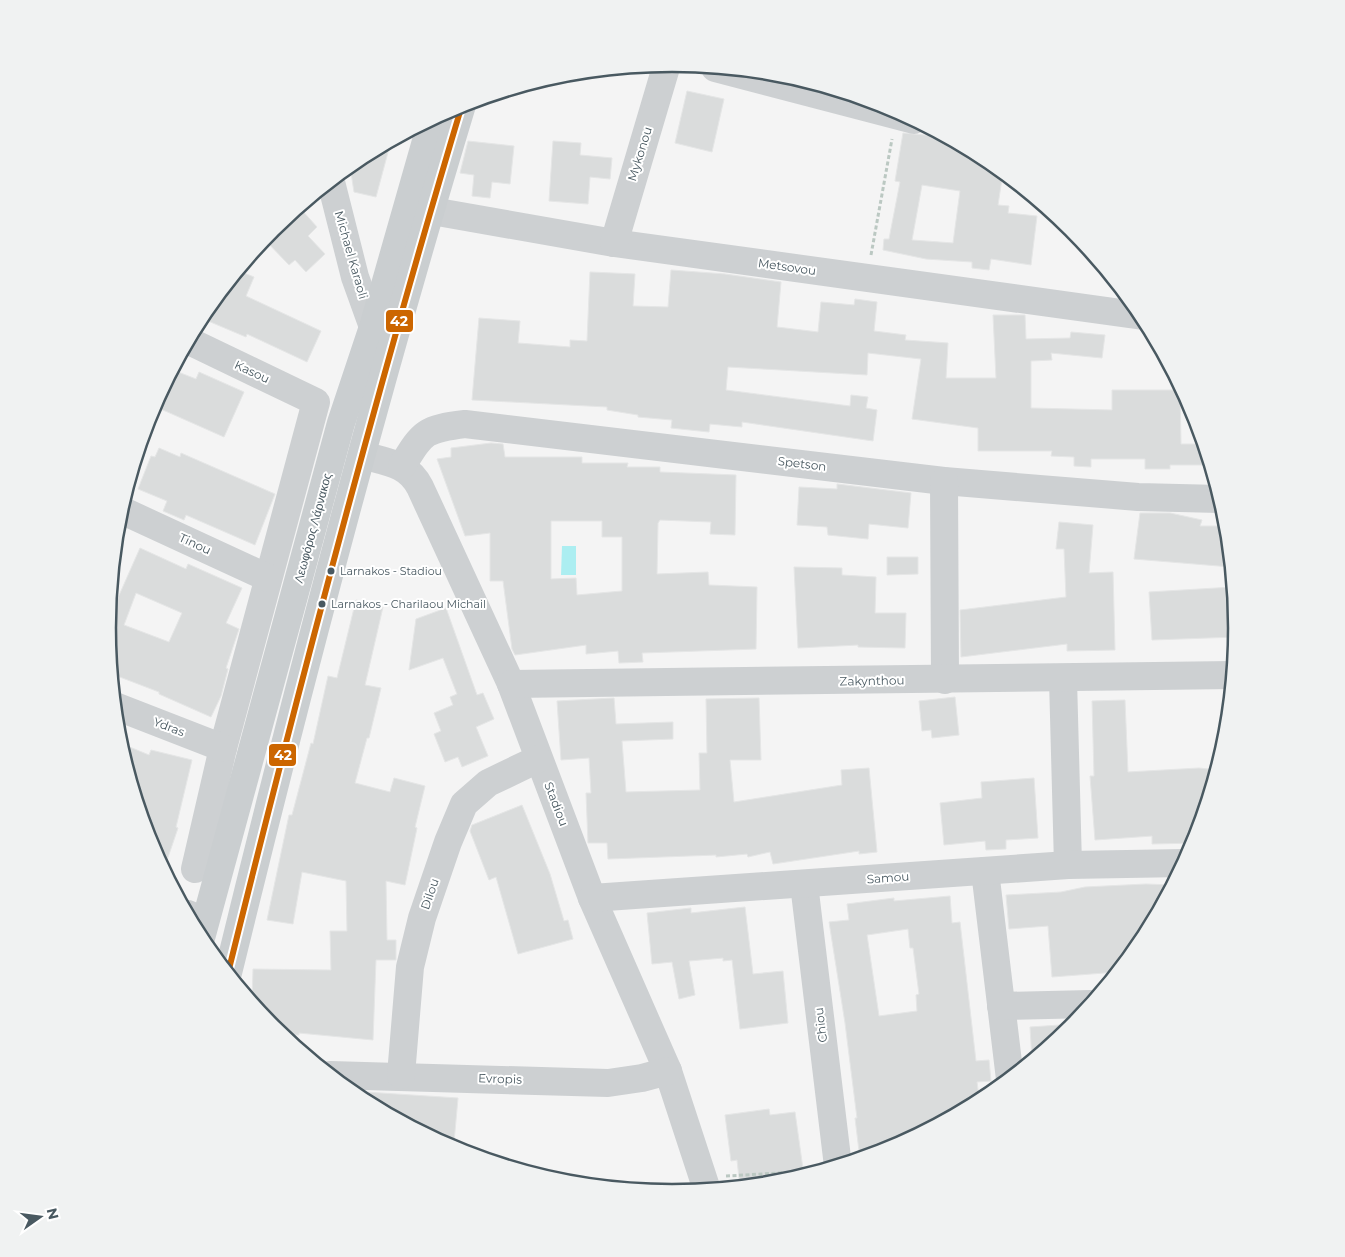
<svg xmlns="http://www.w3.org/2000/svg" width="1345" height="1257" font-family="Montserrat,sans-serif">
	<rect width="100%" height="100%" fill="#f4f4f4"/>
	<path fill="#aceef1" d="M562 546H576V575H561Z"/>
	<g fill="#dadcdc" stroke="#e5e6e6" fill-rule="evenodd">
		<path d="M687 91 724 99 712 152 675 143Z"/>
		<path d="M903 133 946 137 986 159 1003 172 998 205 1009 206 1008 213 1037 216 1031 265 991 259 989 270 972 268V262L926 259 883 250 884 239H889L900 182 895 181ZM922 185 960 191 953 243 912 240Z"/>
		<path d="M391 141 376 197 354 192 350 166Z"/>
		<path d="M468 141 514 146 510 184 492 182 490 198 472 196 474 175 460 173Z"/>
		<path d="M553 141 581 143 580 155 612 158 610 179 590 177 588 204 549 201Z"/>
		<path d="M300 208 317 227 308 236 325 254 306 272 295 260 289 265 265 240 273 229Z"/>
		<path d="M671 270 725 274 781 282 777 327 818 332 821 302 854 305 855 299 877 302 874 331 906 335 905 340 948 343 946 378H996L993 315H1025L1026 339 1070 338 1071 332 1105 335 1102 358 1051 353 1052 360 1031 361V408L1112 410V390H1180L1181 444H1204L1210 465H1170V469H1145V459H1091V467L1074 466V457L1051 456 1052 451H978V428L912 419 921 359 868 353 867 375 728 367 726 390 850 406 851 395 868 397 866 408 877 410 873 441 742 422V427L710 424 709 432 671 428 672 420 638 417V415L607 410V407L472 400 479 318 520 321 518 343 570 347V340L587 341 590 272 635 274 633 306 668 307Z"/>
		<path d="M239 271 254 277 246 296 321 331 307 362 247 334 246 337 201 318Z"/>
		<path d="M173 370 196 379 199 372 244 392 224 437 154 406Z"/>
		<path d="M491 443 503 444 505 457H582V463H628L627 467H660V472L736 475 735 535 710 534 711 522 660 520 658 523 657 574 708 572 709 585 757 587 756 649 642 653 643 662 619 663 618 651 586 654V645L515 655 512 649 503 581H490V533L465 536 437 459 451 457V448ZM551 521H602V537H622V591L577 595 576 578 551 579Z"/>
		<path d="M159 448 180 457 181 453 275 494 255 545 186 515 184 520 163 511 167 501 138 489 151 456 155 457Z"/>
		<path d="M837 484 911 493 908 528 869 524 868 539 828 535 827 527 797 525 799 487 837 489Z"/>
		<path d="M1140 513H1170L1202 520 1200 526H1227L1231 567 1134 559Z"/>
		<path d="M1059 522 1093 525 1089 573 1113 572 1115 650 1067 651V644L961 657 960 610 1066 597 1064 549H1056Z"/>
		<path d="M140 548 186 569 188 564 242 588 226 623 239 629 226 668 228 669 221 696 211 717 159 694V692L112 674 108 628 110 608 113 609ZM136 593 182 613 169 642 124 625Z"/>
		<path d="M887 557H918V574L887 575Z"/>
		<path d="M794 567 842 568V575L876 577 875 613H906L905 648 858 647V645L798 648Z"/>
		<path d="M1233 587 1236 637 1152 640 1149 592Z"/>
		<path d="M356 600 383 607 365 685 381 688 369 738H367L355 783 390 792 394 778 425 786 415 827 417 828 405 885 386 881 387 940H396V960H376L373 1040 299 1033V1035H281L252 1003 253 969 331 970 330 931H347L346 881 302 872 293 924 267 920 289 815H292L311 743 313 744 328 676 337 678Z"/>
		<path d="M446 608 477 695 483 693 494 719 476 727 488 756 462 767 458 757 445 762 434 734 441 731 434 713 453 705 450 697 457 694 443 658 409 670 416 619Z"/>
		<path d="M955 697 959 735 932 738 931 730 922 731 919 701Z"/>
		<path d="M614 698 616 724 673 722V739L622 741 626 792 700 790 699 753H707L706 699 759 698 761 760H730L734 802 842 785 841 770 869 768 877 852 859 854V851L773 864 770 852 748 857 747 854 716 857V855L608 859 607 843H588L586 793H591L589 758 561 760 557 701Z"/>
		<path d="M1125 700 1128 772 1199 768 1217 770 1195 843 1152 844V836L1095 840 1090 776H1094L1092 701Z"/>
		<path d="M120 743 149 755 151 750 192 760 176 827 178 828 164 869 151 844Z"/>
		<path d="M1034 778 1038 838 1006 840V849L986 850 985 841 944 845 940 803 982 798 981 782Z"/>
		<path d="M522 805 550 874 564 921 568 920 573 939 518 954 496 877 489 880 470 831 472 825Z"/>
		<path d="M1146 884 1172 885 1142 942 1117 972 1052 977 1048 926 1009 929 1006 895 1061 892 1085 887Z"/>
		<path d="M950 896 952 923 960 922 976 1061 989 1060 991 1081 977 1082 979 1097 973 1098 974 1105 888 1150 860 1159 855 1118H857L845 1023 829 922 849 920 847 904 894 898V901ZM908 929 910 948H913L919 994 916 995 917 1011 879 1016 867 935Z"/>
		<path d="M745 907 753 974 783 971 788 1023 740 1029 732 960 723 961V958L689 961 695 995 679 999 672 962 652 964 647 913 691 908V913Z"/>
		<path d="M1075 1024 1072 1028 1032 1060 1030 1027Z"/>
		<path d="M350 1091 458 1098 454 1142 438 1141 359 1098Z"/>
		<path d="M769 1109 770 1115 795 1112 804 1176 782 1182 740 1187 737 1160 731 1161 725 1115Z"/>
	</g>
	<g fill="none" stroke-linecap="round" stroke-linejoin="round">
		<g stroke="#bbc8c2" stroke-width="3" stroke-dasharray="4 2.5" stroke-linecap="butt">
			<path d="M871 255 892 139"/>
			<path d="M726 1176 815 1171"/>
		</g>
		<g stroke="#cdd0d2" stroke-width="28">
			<path d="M715 68 914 120"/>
			<path d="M331 182 355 277 373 327"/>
			<path d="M432 211 614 243 1143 316"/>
			<path d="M614 243 667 64"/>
			<path d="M189 341 316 402 223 748 195 869"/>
			<path d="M362 455C386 462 408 463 420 487L511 684 592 898 668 1071 707 1190"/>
			<path d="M402 466C423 432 424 429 465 424L944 481 1138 497 1220 499"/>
			<path d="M944 481 945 680"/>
			<path d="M121 510 268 578"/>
			<path d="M1063 679 1068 865"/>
			<path d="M511 684 1233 675"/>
			<path d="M115 706 223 748"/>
			<path d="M985 871 1010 1079"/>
			<path d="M804 884 838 1166"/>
			<path d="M592 898 1068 865 1185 863"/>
			<path d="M188 914 204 921"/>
			<path d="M1001 1006 1091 1004"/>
			<path d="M330 1075 608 1083 642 1078 668 1071"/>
			<path d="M401 1075 410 967 422 918 448 842 464 804 488 783 538 759"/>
		</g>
		<g stroke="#caced0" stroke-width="28">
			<path d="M201 938 341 423 373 327 432 120"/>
			<path d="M228 973C299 682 375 392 462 105"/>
		</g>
		<defs>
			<path id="bus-1" d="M228 973C300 682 376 392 462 105"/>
		</defs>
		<use href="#bus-1" stroke="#fff" stroke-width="10"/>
		<use href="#bus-1" stroke="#c60" stroke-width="6"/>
	</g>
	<g fill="#495961" stroke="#fff" stroke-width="2">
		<circle cx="331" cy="571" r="4.5"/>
		<circle cx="322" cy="604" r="4.5"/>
	</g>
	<g text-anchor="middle" stroke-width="4" stroke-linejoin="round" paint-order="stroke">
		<g font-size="11" fill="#495961" stroke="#fff" text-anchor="start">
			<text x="340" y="575">Larnakos - Stadiou</text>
			<text x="331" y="608">Larnakos - Charilaou Michail</text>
		</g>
		<g font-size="12" fill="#495961" stroke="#fff">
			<text transform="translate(640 154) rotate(-73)" y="4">Mykonou</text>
			<text transform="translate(351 255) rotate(74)" y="4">Michael Karaoli</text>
			<text transform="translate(787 267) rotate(8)" y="4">Metsovou</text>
			<text transform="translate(252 372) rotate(25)" y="4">Kasou</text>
			<text transform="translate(802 464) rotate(7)" y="4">Spetson</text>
			<text transform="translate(313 528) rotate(-75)" y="4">Λεωφόρος Λάρνακος</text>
			<text transform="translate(195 544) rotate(25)" y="4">Tinou</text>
			<text transform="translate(872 681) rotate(-1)" y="4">Zakynthou</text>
			<text transform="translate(169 727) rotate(21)" y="4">Ydras</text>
			<text transform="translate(556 804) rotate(69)" y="4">Stadiou</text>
			<text transform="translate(888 878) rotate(-4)" y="4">Samou</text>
			<text transform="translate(430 894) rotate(-71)" y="4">Dilou</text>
			<text transform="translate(821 1025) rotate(-97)" y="4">Chiou</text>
			<text transform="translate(500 1079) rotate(2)" y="4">Evropis</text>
		</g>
	</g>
	<path d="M0 0H1345V1257H0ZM116 628a556 556 0 1 1 1112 0a556 556 0 1 1-1112 0Z" fill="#f0f2f2" fill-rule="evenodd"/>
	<path fill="none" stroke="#495961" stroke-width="2.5" d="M116 628a556 556 0 1 1 1112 0a556 556 0 1 1-1112 0Z"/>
	<g stroke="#fff" stroke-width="2">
		<rect x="385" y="309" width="29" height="24" rx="5" fill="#c60"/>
		<rect x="268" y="743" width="29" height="24" rx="5" fill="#c60"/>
	</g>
	<g font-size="14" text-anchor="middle" font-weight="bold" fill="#fff">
		<text x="399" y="326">42</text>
		<text x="283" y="760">42</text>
	</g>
	<g transform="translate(40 1217) rotate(76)" stroke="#ffffff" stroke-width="4" paint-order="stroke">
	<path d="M0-4L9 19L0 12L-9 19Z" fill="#495961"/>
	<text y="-8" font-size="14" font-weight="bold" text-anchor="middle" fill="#495961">N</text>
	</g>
</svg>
